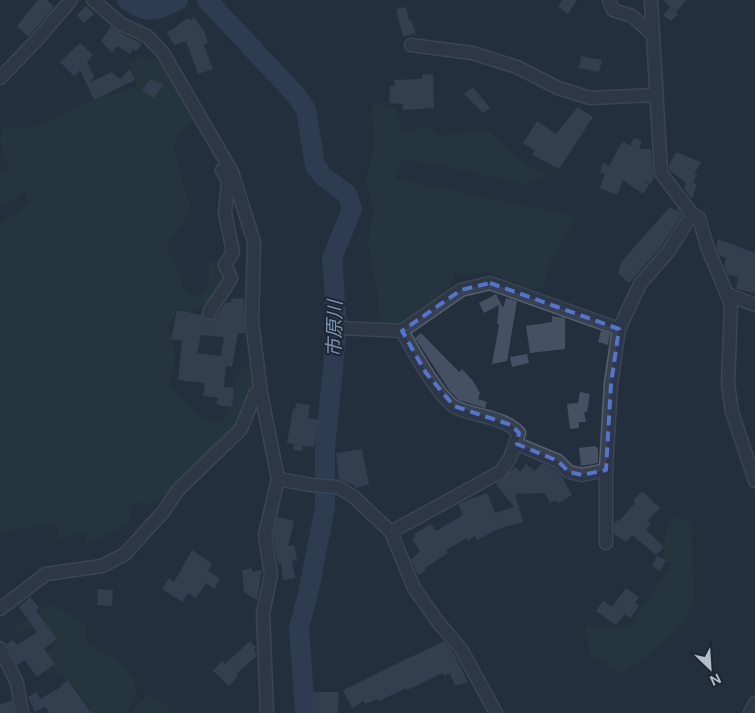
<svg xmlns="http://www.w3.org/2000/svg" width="755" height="713" font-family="'DM Sans','Noto Sans JP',sans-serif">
	<rect width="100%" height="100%" fill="#242f3e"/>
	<g fill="#263c3f">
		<path d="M141 56 163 61 193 120 172 144 191 210 166 246 186 292 194 298 209 286V262L225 259 220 274 224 286 196 311 188 314 177 308 168 330C177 355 178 361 168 386 191 402 195 430 226 419L239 371 252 362 253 400 238 425 175 490 149 506 138 502 130 507 129 524 88 544 84 532 59 539 56 523 10 530 0 535V225L29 203 25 191 8 203 0 205V173L10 169 0 144 4 127 33 128 92 100 138 87 129 63Z"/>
		<path d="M372 102 395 108 401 131 428 128 440 136 487 130 526 166 550 176 524 184 439 165 401 159 395 179 576 216 547 267 544 288 531 289 490 273 455 274 448 294 404 326H380L377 290 368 243 374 208 366 179 374 147Z"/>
		<path d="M674 517 691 523 694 603 677 631 623 674 590 654 586 629C599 623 614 628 628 628L671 565 663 555 666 531Z"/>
		<path d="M55 606 85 624V642L117 661 134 680 137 696 126 713H90V708L69 680 56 672 47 655 57 639 44 622 33 629 15 634 18 625 37 615 44 607Z"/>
		<path d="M152 693 173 713H132V709Z"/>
	</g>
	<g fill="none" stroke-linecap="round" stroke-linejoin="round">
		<g stroke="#394c67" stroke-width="20">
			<path d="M127 0C149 15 155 11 178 0"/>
			<path d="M207 0 296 95 306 110 315 166 325 178 347 194 352 209 332 258 337 327 325 448V507L308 594 299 628 305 713"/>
		</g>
	</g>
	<g fill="#455162" fill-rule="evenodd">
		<path d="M38 0H47L54 7 28 37 17 26Z"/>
		<path d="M562 0H577L568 14 558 7Z"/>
		<path d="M663 0H686L676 12Z"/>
		<path d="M86 6 94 14 84 23 77 15Z"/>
		<path d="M406 7 409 21 411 20 416 33 403 37 396 9Z"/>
		<path d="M670 7 678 14 671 21 663 15Z"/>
		<path d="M194 17 205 33 208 43 204 45 213 69 198 74 186 41 174 45 167 33 188 18 190 20Z"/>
		<path d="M111 26 126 36 142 43 137 51 133 49 130 54 117 46 112 53 101 41Z"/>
		<path d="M80 43 93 55 87 62 94 77 91 82 112 72 120 79 130 69 135 80 94 100 80 70 74 76 60 62Z"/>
		<path d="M581 56 602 60 599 72 579 68Z"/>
		<path d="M433 74 434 108 403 110V104L389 103 390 86H395L394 80 422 79V75Z"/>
		<path d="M150 79 163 84 154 98 142 91Z"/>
		<path d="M473 87 490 108 483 113 464 94Z"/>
		<path d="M578 107 593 117 559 169 532 155 535 151 523 143 537 121 556 134Z"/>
		<path d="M634 138 642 141 639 149H651L654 179 650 184 644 181 649 185 643 194 623 180 617 195 600 188 605 174 600 172 603 163 609 166 621 144 624 142 630 146Z"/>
		<path d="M676 152 701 162 694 174 697 175 693 183 697 184 692 199 684 189 686 183 669 170V165Z"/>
		<path d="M670 207 676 211 677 208 682 214 661 247 629 283 618 273 621 262Z"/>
		<path d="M718 239 755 253V293L736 289 738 277 727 274 724 266 726 258 719 255 716 247Z"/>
		<path d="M496 294 503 308 506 298 517 301 507 361 492 364 499 325 497 324 499 305 484 313 479 303Z"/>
		<path d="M244 298 245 333H238L232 367 226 366 224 387 234 388 232 407 222 406 216 403 219 398 203 396 205 383 178 380 182 341 171 339 177 310 201 315 205 320 210 321 216 317 225 303 231 302V299ZM201 335 224 337 221 356 197 353Z"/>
		<path d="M552 316 565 318V349L530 353 526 326 552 322Z"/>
		<path d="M601 331 610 334 608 345 598 342Z"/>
		<path d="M421 333 459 372 462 369 473 381 480 393 478 399 487 402 485 408 459 400 450 391 415 338Z"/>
		<path d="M527 354 529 363 512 367 510 357Z"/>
		<path d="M580 392 590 394 587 412H584L586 422H579V428L570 429 567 404 578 403Z"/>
		<path d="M296 403 310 405 308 418 319 420 314 447 303 446 302 451 293 450 294 444 287 443 293 409H295Z"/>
		<path d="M595 446 598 448V463L581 466 579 448Z"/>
		<path d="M362 449 369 484 356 488 353 485 339 479 336 453Z"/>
		<path d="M542 463 553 468 561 475 572 495 558 503 556 500 550 503 545 493 515 494 523 522 501 528 477 540 475 536 468 541 467 538 446 550 448 553 425 568 426 570 418 575 411 560 420 551 412 539 416 536 414 534 431 524 436 531 463 515 458 504 487 493 495 513 514 507 496 484 515 467 520 472 526 464 535 471Z"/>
		<path d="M642 491 660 508 647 521 651 524 646 530 664 547 656 555 632 535 626 542 614 534V524L617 520 619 521 635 503 633 501Z"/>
		<path d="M277 517 294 521 288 546 294 545 297 560 292 561 295 578 283 580 281 563 278 564 273 535Z"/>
		<path d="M192 550 212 564 208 571 220 579 214 589 206 583 196 598 188 593 182 602 162 589 169 578 174 582Z"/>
		<path d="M657 556 666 560 660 571 652 566Z"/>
		<path d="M252 568V572L262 570 257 600 244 592 242 570Z"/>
		<path d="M626 588 639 597 635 603 639 606 630 618 624 614 616 625 596 611 603 601 612 607Z"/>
		<path d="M98 589 113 590 112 606 97 605Z"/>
		<path d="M30 597 39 608 36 611 57 639 44 649 55 664 37 677 25 660 17 665 7 644 12 640 17 645 37 632 19 607Z"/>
		<path d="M250 641 256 647 254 649 257 656 236 674 238 676 229 686 213 671 222 661 225 664Z"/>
		<path d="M444 641 454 654 468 682 455 686 450 673 444 676 443 673 407 690 406 688 379 701 378 699 365 704 364 701 352 708 343 690Z"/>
		<path d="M68 680 91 713H49L45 707 35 712 28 697 37 692 40 699 61 687 60 686Z"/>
		<path d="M313 692H339L338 713H313Z"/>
		<path d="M12 701 14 713H0V704Z"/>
	</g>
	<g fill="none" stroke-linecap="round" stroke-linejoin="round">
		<defs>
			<g id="minor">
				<path d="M93 0 121 24 147 36 163 53 232 172 254 242 252 322 261 393 278 479 265 535 271 575 263 613 267 713"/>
				<path d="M609 0 613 10 632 16 652 34"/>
				<path d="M651 0 661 173 692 214 699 218 708 249 731 304 728 384 732 412 755 481"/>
				<path d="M411 45 472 53 517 67 558 88 590 98 655 95"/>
				<path d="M0 78 35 42 71 0"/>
				<path d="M727 294 755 305"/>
				<path d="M209 313C215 300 225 291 231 278L225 265 233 252 225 213 228 182 222 170"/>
				<path d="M342 328 402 331 461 290 490 283 619 329"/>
				<path d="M517 444 558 461 569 472 582 475 606 470"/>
				<path d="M278 479 311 485 338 487 354 497 391 532 414 588 438 622 461 649 496 713"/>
				<path d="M391 532 500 472 510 458 519 433C503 416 476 417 455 407 439 398 411 348 402 331"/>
				<path d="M606 543V470L611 384 619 329 640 284 668 252 692 214"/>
				<path d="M0 609 46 574 102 566 125 554 164 511 178 490 241 429 255 394 261 393"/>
				<path d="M0 648 17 683 22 713"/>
				<path d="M750 713 755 703"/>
			</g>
		</defs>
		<use href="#minor" stroke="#565f6c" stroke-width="15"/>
		<use href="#minor" stroke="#38414e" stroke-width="12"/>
	</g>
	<path d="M0 0H755V713H0ZM490 283 619 329 611 384 606 470 582 475 569 472 558 461 517 444 519 433 511 425 454 406 426 373 402 331 461 290Z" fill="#242f3e" fill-opacity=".55" fill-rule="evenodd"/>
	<path fill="none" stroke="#5274d3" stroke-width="4" stroke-dasharray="10 6" stroke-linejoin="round" d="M490 283 619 329 611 384 606 470 582 475 569 472 558 461 517 444 519 433 511 425 454 406 426 373 402 331 461 290Z"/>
	<g text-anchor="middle" stroke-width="4" stroke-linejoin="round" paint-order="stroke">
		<g font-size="19" font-style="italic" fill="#7c92b1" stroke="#1d2633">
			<text transform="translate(334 329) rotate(-89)" y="7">市原川</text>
		</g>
	</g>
	<g transform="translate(710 668) rotate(155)" stroke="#1d2633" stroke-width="4" paint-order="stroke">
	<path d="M0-4L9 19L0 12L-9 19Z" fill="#b4bcc9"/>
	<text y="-8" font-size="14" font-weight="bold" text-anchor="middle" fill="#b4bcc9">N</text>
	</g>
</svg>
